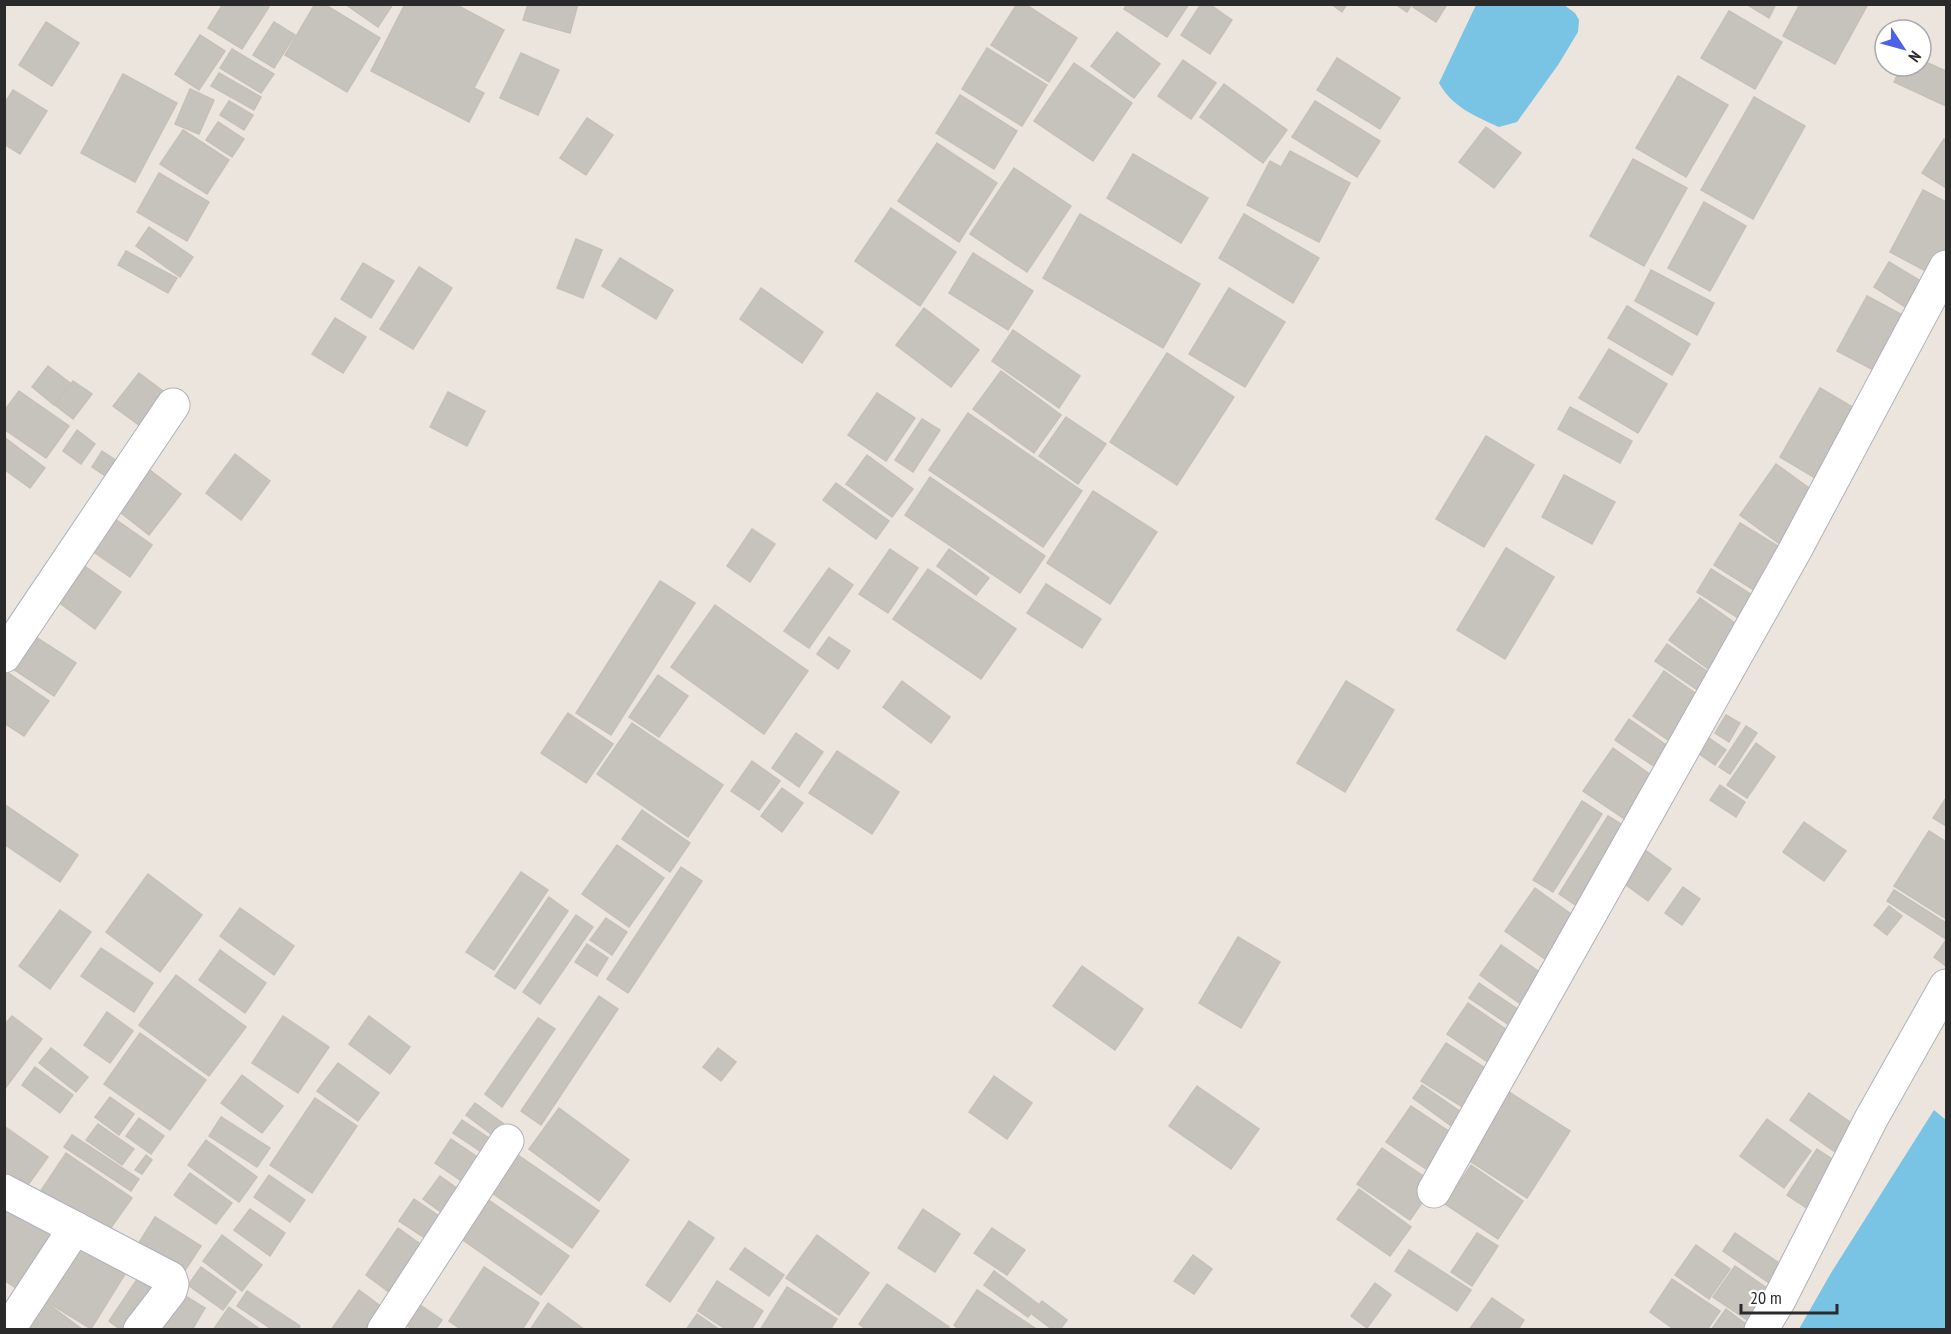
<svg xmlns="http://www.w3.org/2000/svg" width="1951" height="1334" font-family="'PT Sans Narrow',sans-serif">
	<rect width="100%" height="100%" fill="#ebe5dd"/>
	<g fill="#79c3e4">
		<path d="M1476 5H1564L1575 13 1579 20 1578 32 1558 65 1517 122 1499 127C1475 116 1452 107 1439 83Z"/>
		<path d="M1934 1110 1946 1120V1329H1799L1831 1273Z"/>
	</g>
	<g fill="#c6c2bc" stroke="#c6c1b7" stroke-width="1.5">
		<path d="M223 4H265L269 7 242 49 208 28Z"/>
		<path d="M315 4H324L380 38 347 92 285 55Z"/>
		<path d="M345 4H393L378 27Z"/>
		<path d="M405 4H455L504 30 474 88 484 93 469 122 371 71Z"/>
		<path d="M528 4H578L570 33 523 20Z"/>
		<path d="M1017 4H1025L1077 38 1049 82 991 45Z"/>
		<path d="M1127 4H1189L1167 37 1124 9Z"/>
		<path d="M1201 4H1209L1232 20 1210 54 1181 35Z"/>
		<path d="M1331 4H1347L1342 12Z"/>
		<path d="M1395 4H1412L1407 12Z"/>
		<path d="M1415 4H1444L1446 6 1436 22 1413 7Z"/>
		<path d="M1746 4H1776L1769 18Z"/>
		<path d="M1800 4H1868L1835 64 1783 36Z"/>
		<path d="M1729 11 1782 42 1755 89 1701 58Z"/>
		<path d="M46 22 79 43 52 86 19 65Z"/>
		<path d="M274 22 295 35 274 68 253 55Z"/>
		<path d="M1117 32 1160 64 1134 98 1091 66Z"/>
		<path d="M200 35 225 51 199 90 175 74Z"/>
		<path d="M987 48 1047 85 1022 126 962 89Z"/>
		<path d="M232 49 274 74 261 93 220 68Z"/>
		<path d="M521 53 559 70 538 115 500 98Z"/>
		<path d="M1337 58 1400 98 1380 129 1317 90Z"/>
		<path d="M1183 60 1216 83 1191 119 1158 96Z"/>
		<path d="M1921 60 1946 71V106L1894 82 1902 66H1921Z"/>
		<path d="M1074 63 1132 103 1093 161 1034 121Z"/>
		<path d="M219 73 261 97 254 110 211 86Z"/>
		<path d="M123 74 177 103 135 182 81 153Z"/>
		<path d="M1678 76 1728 105 1686 177 1636 148Z"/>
		<path d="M1224 84 1287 130 1263 163 1200 117Z"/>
		<path d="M190 89 214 100 199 134 175 124Z"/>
		<path d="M13 90 47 111 20 154 4 144V104Z"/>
		<path d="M960 95 1017 131 994 169 936 133Z"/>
		<path d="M1754 97 1805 126 1753 219 1701 190Z"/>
		<path d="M229 101 253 115 244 130 220 115Z"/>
		<path d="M1315 101 1380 141 1357 177 1292 137Z"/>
		<path d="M587 118 613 135 586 175 560 158Z"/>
		<path d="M218 122 244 139 232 157 206 140Z"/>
		<path d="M1486 127 1521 153 1494 188 1459 162Z"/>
		<path d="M183 130 229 160 207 194 160 164Z"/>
		<path d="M1944 139 1946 141V188L1922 173Z"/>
		<path d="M937 143 997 183 959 242 898 201Z"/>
		<path d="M1290 151 1350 183 1319 242 1247 205 1270 161 1281 167Z"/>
		<path d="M1133 154 1208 198 1181 243 1107 198Z"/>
		<path d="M1633 159 1687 188 1644 266 1590 236Z"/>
		<path d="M1014 168 1071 206 1027 272 970 234Z"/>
		<path d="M159 173 209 202 187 241 137 212Z"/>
		<path d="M1923 190 1946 202V250L1933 275 1890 252Z"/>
		<path d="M1704 202 1746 226 1710 291 1668 268Z"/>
		<path d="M891 208 956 252 920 306 855 261Z"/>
		<path d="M1080 214 1200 284 1163 348 1043 278Z"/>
		<path d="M1244 214 1319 258 1293 303 1219 258Z"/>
		<path d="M149 227 193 257 180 277 136 246Z"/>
		<path d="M576 239 602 250 583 298 557 288Z"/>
		<path d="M126 251 177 278 168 293 118 265Z"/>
		<path d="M973 253 1033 291 1008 330 949 293Z"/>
		<path d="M620 258 673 290 656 319 602 286Z"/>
		<path d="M1889 262 1929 286 1913 312 1874 287Z"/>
		<path d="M363 263 394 281 371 318 341 299Z"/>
		<path d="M419 267 452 288 413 349 380 329Z"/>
		<path d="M1651 270 1714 303 1697 335 1635 301Z"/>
		<path d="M761 288 823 332 802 363 740 319Z"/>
		<path d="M1229 288 1285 322 1245 387 1189 354Z"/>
		<path d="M1867 296 1912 320 1883 375 1837 351Z"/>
		<path d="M1627 306 1690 344 1672 375 1608 338Z"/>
		<path d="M924 308 979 350 951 387 896 345Z"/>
		<path d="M335 318 366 337 343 373 312 354Z"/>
		<path d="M1013 330 1080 376 1059 408 992 361Z"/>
		<path d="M1609 349 1667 384 1638 433 1579 398Z"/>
		<path d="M1167 353 1234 397 1177 485 1110 442Z"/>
		<path d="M48 366 70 383 54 405 32 387Z"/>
		<path d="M1001 371 1061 415 1034 453 973 409Z"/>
		<path d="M139 373 168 395 143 428 113 406Z"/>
		<path d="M73 381 92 394 73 419 55 405Z"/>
		<path d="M1820 388 1866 415 1825 484 1780 457Z"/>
		<path d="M19 391 69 426 46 458 4 429V411Z"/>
		<path d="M448 392 485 411 467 446 430 427Z"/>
		<path d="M877 393 915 418 886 461 848 435Z"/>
		<path d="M1570 407 1632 441 1620 463 1558 429Z"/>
		<path d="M968 413 1082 491 1043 547 929 470Z"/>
		<path d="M1066 417 1106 444 1078 484 1039 456Z"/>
		<path d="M922 419 940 430 913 472 895 460Z"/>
		<path d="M77 430 95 444 81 464 63 451Z"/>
		<path d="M1486 436 1534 465 1484 547 1436 519Z"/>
		<path d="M4 437 45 468 30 488 4 469Z"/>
		<path d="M102 451 123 465 113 481 92 467Z"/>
		<path d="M235 454 270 481 241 520 206 493Z"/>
		<path d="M867 455 913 489 892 517 846 484Z"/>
		<path d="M142 464 181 494 149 535 111 505Z"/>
		<path d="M1776 464 1820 496 1784 547 1740 515Z"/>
		<path d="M1564 475 1615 502 1592 544 1542 517Z"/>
		<path d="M930 477 1045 556 1020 593 905 515Z"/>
		<path d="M836 483 889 521 876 539 823 500Z"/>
		<path d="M1093 491 1157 532 1110 604 1047 563Z"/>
		<path d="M108 514 152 545 130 577 85 546Z"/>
		<path d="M1740 523 1786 551 1760 594 1714 565Z"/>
		<path d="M752 529 775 544 750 582 727 566Z"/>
		<path d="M1506 548 1554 577 1505 659 1457 630Z"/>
		<path d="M890 549 918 568 888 613 859 594Z"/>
		<path d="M949 549 989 578 976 595 937 566Z"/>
		<path d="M79 562 121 592 95 629 53 598Z"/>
		<path d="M829 568 853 585 809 648 784 631Z"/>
		<path d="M928 569 1016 629 981 679 893 619Z"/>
		<path d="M1711 569 1760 600 1746 623 1697 592Z"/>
		<path d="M660 581 695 603 611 735 576 713Z"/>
		<path d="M1046 584 1101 619 1082 648 1027 613Z"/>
		<path d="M1700 598 1746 631 1715 674 1669 640Z"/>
		<path d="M715 605 808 671 764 734 671 667Z"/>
		<path d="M31 634 76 663 54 696 10 667Z"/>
		<path d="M829 637 850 651 838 669 817 654Z"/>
		<path d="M1667 644 1711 674 1699 691 1655 661Z"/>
		<path d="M4 670 49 701 24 736 4 723Z"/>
		<path d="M1664 671 1702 698 1671 742 1633 716Z"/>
		<path d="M658 675 688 696 659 737 629 717Z"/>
		<path d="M902 681 950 717 931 743 883 707Z"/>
		<path d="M1346 681 1394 710 1345 792 1297 763Z"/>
		<path d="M568 713 613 744 586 783 541 753Z"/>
		<path d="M1726 715 1740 723 1729 742 1715 733Z"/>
		<path d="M1629 719 1672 749 1658 769 1615 740Z"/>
		<path d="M632 723 723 785 688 837 597 774Z"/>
		<path d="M1746 726 1757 733 1730 774 1719 767Z"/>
		<path d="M796 733 823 752 799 787 772 768Z"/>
		<path d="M1705 735 1726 750 1715 765 1695 751Z"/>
		<path d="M1756 743 1775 757 1747 798 1727 785Z"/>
		<path d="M1613 748 1658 780 1629 822 1583 791Z"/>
		<path d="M837 751 899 792 872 834 809 793Z"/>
		<path d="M752 761 780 781 759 810 731 791Z"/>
		<path d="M1720 785 1745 802 1736 817 1710 800Z"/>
		<path d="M782 788 803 803 782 832 761 816Z"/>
		<path d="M1946 798V826L1933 818Z"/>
		<path d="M1582 801 1602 814 1553 892 1533 880Z"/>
		<path d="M4 804 78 855 60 882 4 844Z"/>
		<path d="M642 810 690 843 670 872 622 839Z"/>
		<path d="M1608 816 1629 829 1580 908 1559 894Z"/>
		<path d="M1804 822 1846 851 1824 881 1783 852Z"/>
		<path d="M1929 831 1946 842V919L1894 886Z"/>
		<path d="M1637 844 1671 869 1648 901 1614 876Z"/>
		<path d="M617 845 664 878 629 927 582 894Z"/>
		<path d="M681 867 702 881 628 993 607 979Z"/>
		<path d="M521 872 548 890 494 970 466 952Z"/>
		<path d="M148 874 202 915 160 972 106 932Z"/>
		<path d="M1683 887 1700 899 1682 925 1665 913Z"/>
		<path d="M1535 888 1582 922 1552 964 1505 931Z"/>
		<path d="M1894 890 1946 923V939L1887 901Z"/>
		<path d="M549 897 568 911 515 989 495 976Z"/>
		<path d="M1889 906 1902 916 1887 935 1874 925Z"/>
		<path d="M240 908 294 946 274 975 220 936Z"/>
		<path d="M60 910 91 932 50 989 19 966Z"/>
		<path d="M576 915 593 927 540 1004 523 992Z"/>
		<path d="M606 918 627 932 612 955 590 940Z"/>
		<path d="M1238 937 1280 962 1241 1028 1199 1003Z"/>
		<path d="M1946 940V966L1934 957Z"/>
		<path d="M587 944 608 958 597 976 575 962Z"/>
		<path d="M1501 945 1551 980 1529 1010 1480 975Z"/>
		<path d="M101 948 153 983 134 1012 81 976Z"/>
		<path d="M220 950 266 983 245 1013 199 980Z"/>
		<path d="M1082 966 1143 1009 1115 1050 1053 1006Z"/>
		<path d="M176 975 246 1027 209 1076 139 1025Z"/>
		<path d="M1479 983 1528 1016 1518 1031 1469 998Z"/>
		<path d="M599 996 618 1009 541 1125 521 1111Z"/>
		<path d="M1468 1003 1517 1037 1495 1067 1447 1034Z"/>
		<path d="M107 1012 133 1031 110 1063 84 1045Z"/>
		<path d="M12 1016 42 1039 4 1090V1025Z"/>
		<path d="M283 1016 329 1047 298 1093 252 1063Z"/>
		<path d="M369 1016 410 1047 390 1074 349 1044Z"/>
		<path d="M538 1018 555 1029 502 1107 485 1094Z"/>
		<path d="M140 1033 206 1080 170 1130 104 1084Z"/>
		<path d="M1446 1043 1496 1075 1472 1113 1421 1081Z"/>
		<path d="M51 1048 88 1077 76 1092 39 1063Z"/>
		<path d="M718 1048 736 1062 721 1081 703 1067Z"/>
		<path d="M338 1063 379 1093 358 1121 317 1091Z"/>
		<path d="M35 1067 73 1095 60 1113 22 1085Z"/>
		<path d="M242 1075 283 1106 262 1133 221 1103Z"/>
		<path d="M994 1076 1032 1103 1007 1139 969 1112Z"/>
		<path d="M1422 1085 1471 1119 1461 1133 1413 1098Z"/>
		<path d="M1197 1086 1259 1129 1231 1169 1169 1126Z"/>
		<path d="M1501 1087 1570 1131 1527 1198 1459 1154Z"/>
		<path d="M1809 1093 1854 1125 1835 1152 1790 1120Z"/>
		<path d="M110 1097 134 1114 119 1135 95 1117Z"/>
		<path d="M315 1098 357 1126 312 1193 270 1165Z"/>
		<path d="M475 1103 508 1127 499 1140 466 1115Z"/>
		<path d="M1411 1106 1459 1138 1435 1175 1386 1142Z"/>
		<path d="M559 1108 629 1160 599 1201 529 1149Z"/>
		<path d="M221 1117 270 1148 257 1167 209 1136Z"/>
		<path d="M139 1118 164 1136 151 1154 126 1136Z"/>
		<path d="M1767 1119 1811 1151 1784 1188 1740 1156Z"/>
		<path d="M462 1120 495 1142 486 1155 453 1133Z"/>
		<path d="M98 1124 134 1149 122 1165 86 1140Z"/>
		<path d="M4 1126 48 1157 23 1192 4 1179Z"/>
		<path d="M72 1135 139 1179 131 1191 64 1147Z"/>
		<path d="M451 1139 488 1164 472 1188 435 1163Z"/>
		<path d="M206 1140 257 1177 239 1202 188 1165Z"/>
		<path d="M1382 1148 1435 1184 1410 1220 1357 1184Z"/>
		<path d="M1817 1149 1838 1163 1808 1209 1787 1195Z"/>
		<path d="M66 1153 132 1198 103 1239 38 1195Z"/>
		<path d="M515 1153 599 1211 572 1248 489 1191Z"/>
		<path d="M146 1155 152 1160 142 1174 135 1170Z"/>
		<path d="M1471 1165 1523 1201 1498 1239 1445 1204Z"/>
		<path d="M190 1173 232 1203 216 1224 174 1195Z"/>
		<path d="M269 1175 305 1200 290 1222 254 1197Z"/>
		<path d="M440 1176 465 1194 448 1217 423 1199Z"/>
		<path d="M1359 1189 1411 1227 1390 1256 1337 1219Z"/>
		<path d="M4 1194 68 1229 25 1294 4 1280Z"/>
		<path d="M483 1196 569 1256 541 1295 456 1235Z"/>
		<path d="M414 1199 448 1222 434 1244 399 1221Z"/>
		<path d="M250 1209 285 1233 270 1256 234 1230Z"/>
		<path d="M923 1209 960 1234 935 1272 898 1248Z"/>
		<path d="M155 1217 201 1246 180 1278 135 1249Z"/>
		<path d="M689 1221 714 1238 670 1302 646 1285Z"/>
		<path d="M398 1228 430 1251 397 1298 366 1275Z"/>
		<path d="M992 1228 1025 1250 1007 1275 974 1253Z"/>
		<path d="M1477 1233 1498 1246 1472 1286 1451 1272Z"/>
		<path d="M1735 1233 1785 1267 1772 1285 1723 1251Z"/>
		<path d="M222 1235 262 1265 242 1291 203 1261Z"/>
		<path d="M817 1235 869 1273 839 1315 786 1278Z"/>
		<path d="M83 1237 130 1266 91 1329 44 1300Z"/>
		<path d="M1696 1245 1730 1269 1709 1299 1675 1275Z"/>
		<path d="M745 1248 784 1275 769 1296 730 1269Z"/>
		<path d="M1409 1250 1471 1290 1457 1311 1395 1271Z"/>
		<path d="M1193 1255 1212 1269 1194 1294 1174 1281Z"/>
		<path d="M1735 1266 1771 1291 1750 1322 1713 1297Z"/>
		<path d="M201 1267 236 1292 223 1310 188 1285Z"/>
		<path d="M484 1267 539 1303 522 1330H462L449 1321Z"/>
		<path d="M994 1271 1038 1304 1028 1317 984 1285Z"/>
		<path d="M142 1272 166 1288 138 1330H121L109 1321Z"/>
		<path d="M1672 1279 1720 1311 1707 1330H1675L1650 1312Z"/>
		<path d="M717 1281 763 1311 751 1330H727L698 1311Z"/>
		<path d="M1375 1283 1391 1295 1367 1328 1351 1316Z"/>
		<path d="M887 1284 949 1327 947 1330H867L859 1324Z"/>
		<path d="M787 1287 837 1319 830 1330H760Z"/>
		<path d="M174 1289 205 1308 192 1330H148Z"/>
		<path d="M359 1290 390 1313 378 1330H331Z"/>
		<path d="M977 1290 1038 1330H960L954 1325Z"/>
		<path d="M247 1291 300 1326 298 1330H273L237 1306Z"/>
		<path d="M1492 1298 1524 1320 1518 1330H1469Z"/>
		<path d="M43 1300 83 1330H21Z"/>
		<path d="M413 1300 442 1320 435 1330H413L400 1320Z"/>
		<path d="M1042 1301 1067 1320 1060 1330H1053L1032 1314Z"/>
		<path d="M548 1303 585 1330H530Z"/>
		<path d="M229 1307 261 1330H213Z"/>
		<path d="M1726 1309 1754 1330H1711Z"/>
		<path d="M697 1314 720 1330H686Z"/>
	</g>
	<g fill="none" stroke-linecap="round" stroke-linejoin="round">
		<defs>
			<g id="street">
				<path d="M4 656 173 405"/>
				<path d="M4 1191 170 1278 172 1284 170 1291 140 1330"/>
				<path d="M1434 1191 1794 552 1946 267"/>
				<path d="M8 1330 75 1228"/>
				<path d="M384 1330 507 1141"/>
				<path d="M1761 1330 1779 1300 1871 1119 1946 986"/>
			</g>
		</defs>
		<use href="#street" stroke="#b0b2bc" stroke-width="35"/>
		<use href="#street" stroke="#fff" stroke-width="33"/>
	</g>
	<rect width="1951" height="1334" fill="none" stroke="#2a2a2a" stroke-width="12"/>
	<g transform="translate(1903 48) rotate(126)"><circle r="28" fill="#ffffff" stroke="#aaaaaa" stroke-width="1.5"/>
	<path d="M0-4.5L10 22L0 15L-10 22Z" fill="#4b62e9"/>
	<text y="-9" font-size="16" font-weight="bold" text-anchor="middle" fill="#2a2a2a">N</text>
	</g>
	<path d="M1741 1304v9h96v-9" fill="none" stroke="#2a2a2a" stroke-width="3"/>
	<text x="1750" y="1304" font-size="18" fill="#2a2a2a" stroke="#ffffff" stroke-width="4.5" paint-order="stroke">20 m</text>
</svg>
